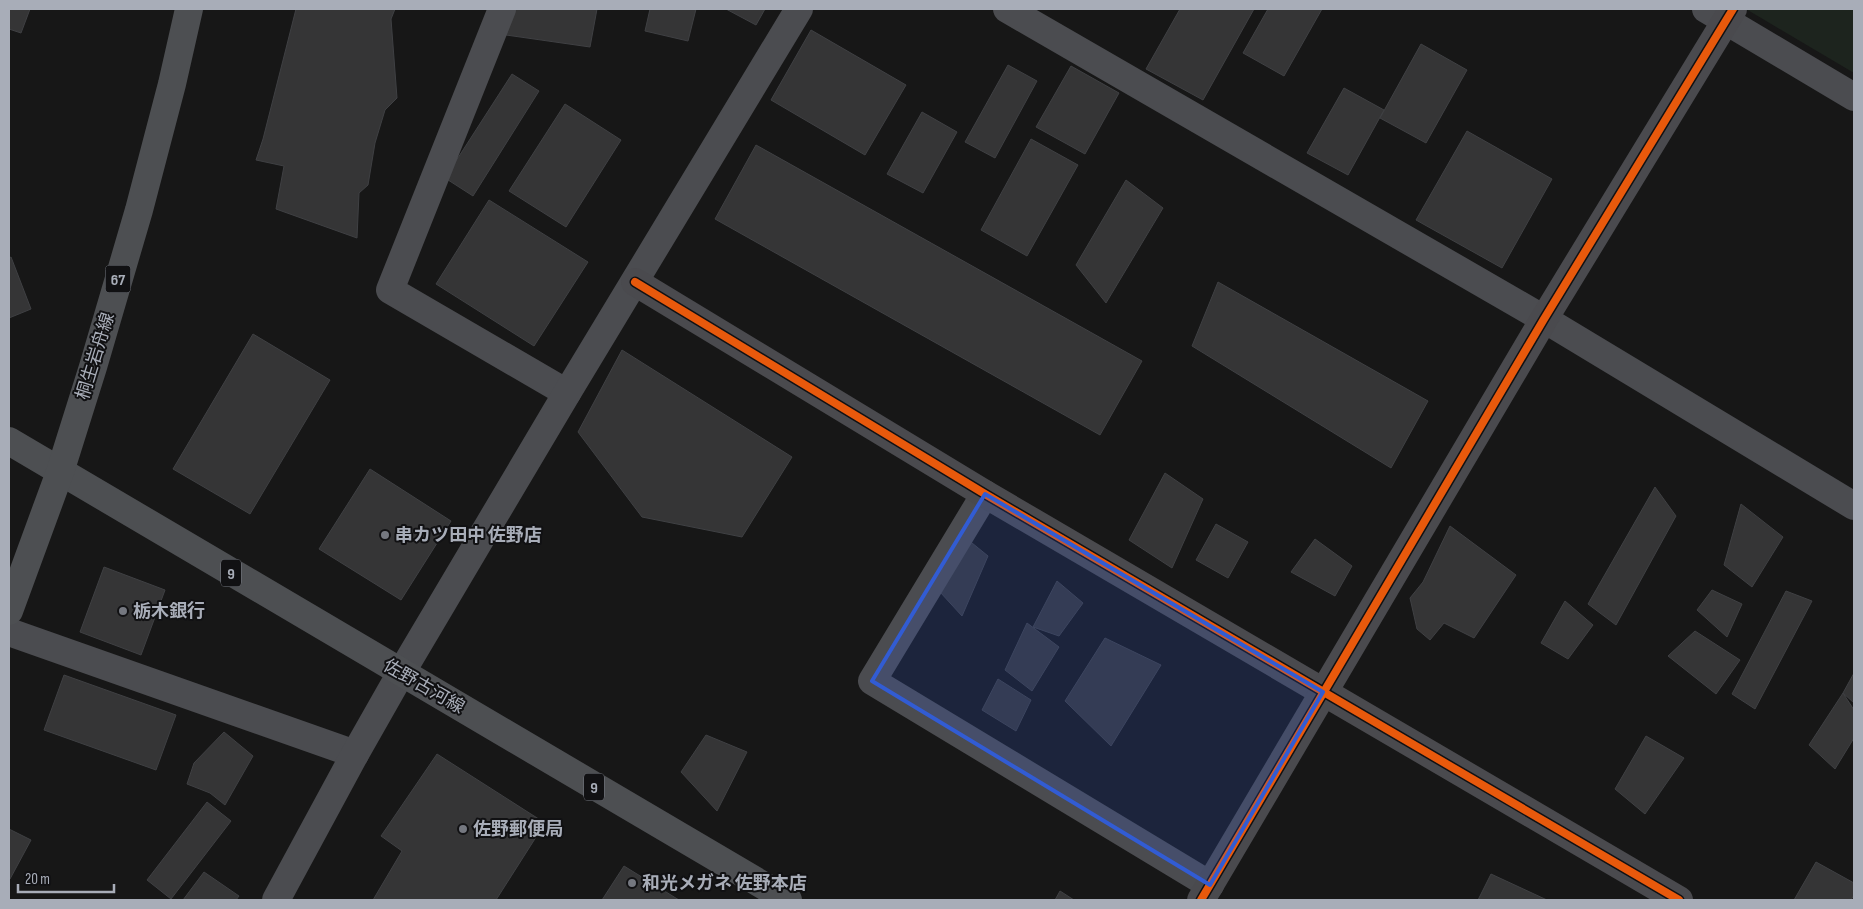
<svg xmlns="http://www.w3.org/2000/svg" width="1863" height="909" font-family="'Sofia Sans Condensed','Noto Sans JP',sans-serif">
	<rect width="100%" height="100%" fill="#171717"/>
	<path fill="#1d241e" d="M1746 9H1854V73Z"/>
	<g fill="#353536" stroke="#3f4043">
		<path d="M9 9H30L21 33 9 29Z"/>
		<path d="M296 9H395L391 19 397 98 385 110 375 143 368 185 359 193 357 238 276 209 284 166 256 160 263 139Z"/>
		<path d="M516 9H597L590 47 506 35Z"/>
		<path d="M650 9H696L688 41 645 31Z"/>
		<path d="M726 9H765L756 25Z"/>
		<path d="M1180 9H1254L1203 100 1146 69Z"/>
		<path d="M1268 9H1322L1284 76 1243 53Z"/>
		<path d="M811 30 906 85 865 155 771 100Z"/>
		<path d="M1421 44 1467 70 1426 143 1380 118Z"/>
		<path d="M1008 65 1037 81 995 158 965 142Z"/>
		<path d="M1071 66 1119 93 1085 154 1036 127Z"/>
		<path d="M512 74 539 91 473 196 445 178Z"/>
		<path d="M1344 88 1384 110 1348 175 1307 153Z"/>
		<path d="M565 104 621 140 566 227 509 191Z"/>
		<path d="M922 112 957 132 923 193 887 174Z"/>
		<path d="M1467 131 1552 179 1502 268 1416 220Z"/>
		<path d="M1031 139 1078 165 1027 256 981 230Z"/>
		<path d="M756 145 1142 361 1100 435 715 219Z"/>
		<path d="M1126 180 1163 208 1106 303 1076 265Z"/>
		<path d="M489 200 588 262 534 346 436 284Z"/>
		<path d="M11 257 31 309 9 318V258Z"/>
		<path d="M1218 282 1428 401 1391 468 1192 346Z"/>
		<path d="M253 334 330 380 250 514 173 469Z"/>
		<path d="M622 350 792 457 742 537 642 517 578 432Z"/>
		<path d="M370 469 451 521 401 600 319 549Z"/>
		<path d="M1165 473 1203 499 1172 568 1129 540Z"/>
		<path d="M1655 487 1676 516 1616 625 1588 604Z"/>
		<path d="M1741 504 1783 537 1752 587 1724 565Z"/>
		<path d="M1216 524 1248 542 1228 578 1196 560Z"/>
		<path d="M1450 526 1516 575 1474 638 1444 623 1430 640 1417 629 1410 598 1423 582Z"/>
		<path d="M961 534 988 556 962 616 940 592Z"/>
		<path d="M1315 539 1352 566 1335 596 1291 572Z"/>
		<path d="M104 567 165 590 141 655 80 632Z"/>
		<path d="M1057 581 1083 603 1059 636 1033 627Z"/>
		<path d="M1712 590 1742 604 1727 637 1697 610Z"/>
		<path d="M1786 591 1812 601 1755 709 1732 694Z"/>
		<path d="M1565 601 1593 625 1568 659 1541 643Z"/>
		<path d="M1027 623 1059 647 1032 691 1005 670Z"/>
		<path d="M1695 631 1740 660 1716 694 1668 656Z"/>
		<path d="M1105 638 1161 665 1111 746 1065 701Z"/>
		<path d="M1854 673V703L1843 693Z"/>
		<path d="M64 675 176 715 156 770 44 730Z"/>
		<path d="M998 679 1031 700 1016 731 982 710Z"/>
		<path d="M1843 693 1854 710V738L1835 769 1809 745Z"/>
		<path d="M224 732 253 756 225 805 210 793 187 784 194 763Z"/>
		<path d="M706 735 747 752 717 811 681 772Z"/>
		<path d="M1646 736 1684 758 1645 814 1615 789Z"/>
		<path d="M437 754 545 823 496 900H373L402 851 381 836Z"/>
		<path d="M207 802 231 821 171 899 147 880Z"/>
		<path d="M9 829 31 840 10 879 9 878Z"/>
		<path d="M1816 862 1854 883V895L1851 900H1794Z"/>
		<path d="M624 866 679 900H602Z"/>
		<path d="M204 872 239 896 236 900H183Z"/>
		<path d="M1491 874 1547 900H1478Z"/>
		<path d="M1060 891 1074 900H1055Z"/>
	</g>
	<g fill="none" stroke-linecap="round" stroke-linejoin="round">
		<g stroke="#4b4c50" stroke-width="28">
			<path d="M502 9 390 290 567 393"/>
			<path d="M1007 9 1544 319 1854 506"/>
			<path d="M1706 9 1854 97"/>
			<path d="M985 494 872 681 1210 885"/>
			<path d="M9 632 355 754"/>
			<path d="M276 900 355 754 401 673 567 393 799 9"/>
		</g>
		<g stroke="#4a4a4e" stroke-width="28">
			<path d="M635 282 985 494 1679 900"/>
			<path d="M1201 900 1544 319 1733 9"/>
		</g>
		<g stroke="#4d4f52" stroke-width="28">
			<path d="M9 441 788 900"/>
			<path d="M9 611 60 472 93 367 139 210 172 84 189 9"/>
		</g>
		<defs>
			<g id="cycleway">
				<path d="M635 282 985 494 1679 900"/>
				<path d="M1201 900 1544 319 1733 9"/>
			</g>
		</defs>
		<use href="#cycleway" stroke="#111113" stroke-width="11"/>
		<use href="#cycleway" stroke="#e8590c" stroke-width="8"/>
	</g>
	<path fill="#325cd3" fill-opacity="0.2" stroke="#325cd3" stroke-width="4" stroke-linejoin="round" d="M985 494 1323 692 1210 885 872 681Z"/>
	<g fill="#757880" stroke="#111113" stroke-width="2">
		<circle cx="385" cy="535" r="5"/>
		<circle cx="123" cy="611" r="5"/>
		<circle cx="463" cy="829" r="5"/>
		<circle cx="632" cy="883" r="5"/>
	</g>
	<g text-anchor="middle" stroke-width="4" stroke-linejoin="round" paint-order="stroke">
		<g fill="#111113" stroke="#7b7e86" stroke-width="1">
			<rect x="105.5" y="265.5" width="25" height="27" rx="4"/>
			<rect x="221" y="559.5" width="20" height="27" rx="4"/>
			<rect x="584" y="773.5" width="20" height="27" rx="4"/>
		</g>
		<g font-size="16" font-weight="bold" fill="#a8adb8">
			<text x="118" y="285">67</text>
			<text x="231" y="579">9</text>
			<text x="594" y="793">9</text>
		</g>
		<g font-size="18" fill="#a8adb8" stroke="#111113">
			<text transform="translate(95 356) rotate(-73)" y="6">桐生岩舟線</text>
			<text transform="translate(424 686) rotate(30)" y="6">佐野古河線</text>
		</g>
		<g font-size="18" font-weight="bold" fill="#a8adb8" stroke="#111113" text-anchor="start">
			<text x="395" y="541">串カツ田中 佐野店</text>
			<text x="133" y="617">栃木銀行</text>
			<text x="473" y="835">佐野郵便局</text>
			<text x="642" y="889">和光メガネ 佐野本店</text>
		</g>
	</g>
	<rect width="1863" height="909" fill="none" stroke="#a8adb8" stroke-width="20"/>
	<path d="M18 884v8h96v-8" fill="none" stroke="#a8adb8" stroke-width="2.5"/>
	<text x="25" y="884" font-size="15" fill="#a8adb8" stroke="#111113" stroke-width="4" paint-order="stroke">20 m</text>
</svg>
